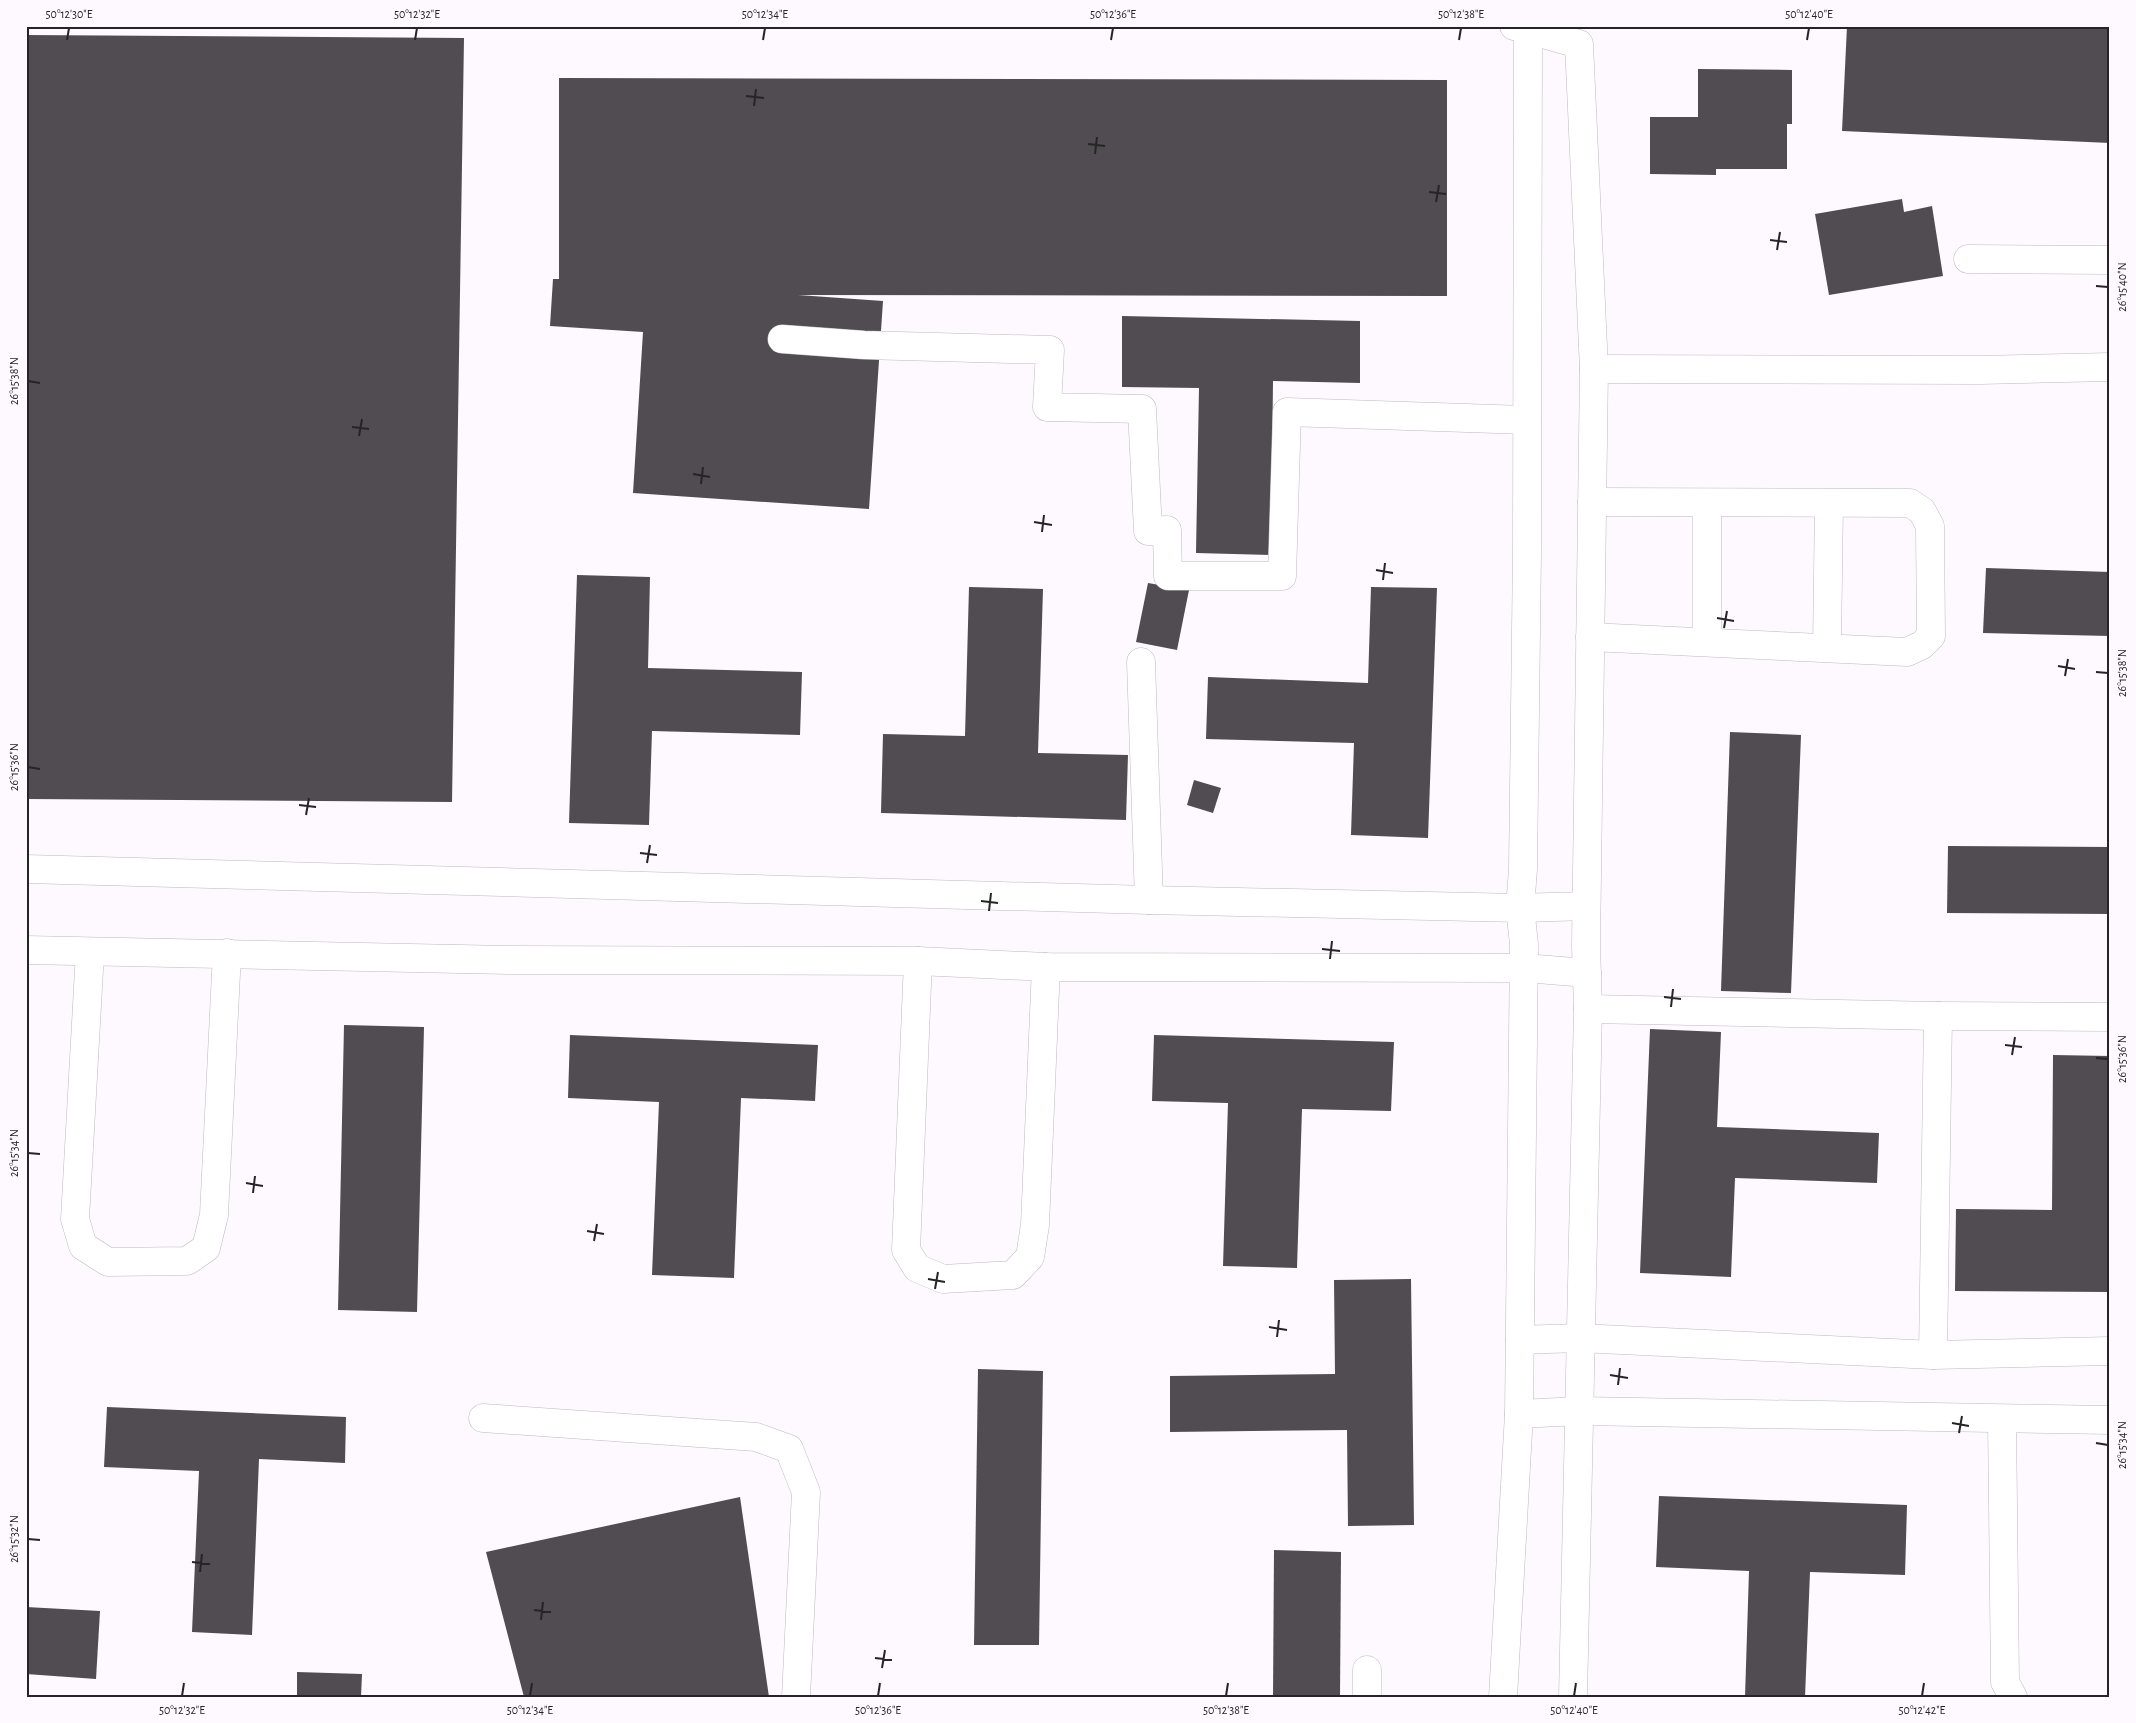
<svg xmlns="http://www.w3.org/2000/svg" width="2136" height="1723" font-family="'Alegreya Sans',sans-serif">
	<rect width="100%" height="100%" fill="#fef8ff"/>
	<g fill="#504c51">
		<path d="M1847 26H2110V143L1842 131Z"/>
		<path d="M26 35 464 38 452 802 26 799Z"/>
		<path d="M1698 69 1792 70V124H1787V169H1716V175L1650 174V117H1698Z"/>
		<path d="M559 78 1447 80V296L798 295 883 301 869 509 633 493 643 332 550 326 553 279H559Z"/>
		<path d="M1902 199 1904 212 1932 206 1943 276 1829 295 1815 214Z"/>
		<path d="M1122 316 1360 321V383L1273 381 1271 555 1196 553 1199 388 1122 387Z"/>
		<path d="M1986 568 2110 572V636L1983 633Z"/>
		<path d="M577 575 650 577 648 668 802 672 800 735 652 731 649 825 569 823Z"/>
		<path d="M1148 583 1189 590 1177 650 1136 642Z"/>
		<path d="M969 587 1043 589 1038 753 1128 755 1126 820 881 813 883 734 965 736Z"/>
		<path d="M1371 587 1437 588 1428 838 1351 835 1354 743 1206 739 1208 677 1368 683Z"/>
		<path d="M1730 732 1801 735 1791 993 1721 991Z"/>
		<path d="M1194 780 1221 788 1213 813 1187 805Z"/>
		<path d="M1948 846 2110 847V914L1947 913Z"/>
		<path d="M344 1025 424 1027 417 1312 338 1310Z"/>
		<path d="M1650 1029 1721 1032 1717 1127 1879 1133 1877 1183 1735 1178 1731 1277 1640 1273Z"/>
		<path d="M570 1035 818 1045 815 1101 741 1098 734 1278 652 1275 659 1102 568 1098Z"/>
		<path d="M1154 1035 1394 1042 1391 1111 1302 1109 1297 1268 1223 1266 1228 1103 1152 1101Z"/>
		<path d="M2053 1055 2110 1056V1292L1955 1291 1956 1209 2052 1210Z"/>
		<path d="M1411 1279 1414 1525 1348 1526 1347 1430 1170 1432V1376L1335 1374 1334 1280Z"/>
		<path d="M978 1369 1043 1371 1039 1645H974Z"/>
		<path d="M107 1407 346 1417 345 1463 259 1459 252 1635 192 1632 199 1471 104 1467Z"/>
		<path d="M1659 1496 1907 1505 1905 1575 1810 1572 1805 1697H1745L1749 1571 1656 1567Z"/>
		<path d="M740 1497 769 1697H524L486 1552Z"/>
		<path d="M1274 1550 1341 1552 1340 1697H1273Z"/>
		<path d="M26 1607 100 1611 96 1679 26 1674Z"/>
		<path d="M297 1672 362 1674 361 1697H297Z"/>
	</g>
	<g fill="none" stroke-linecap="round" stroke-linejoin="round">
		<defs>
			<g id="minor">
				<path d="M1514 26 1579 44 1594 369 1586 946 1588 1009 1573 1697"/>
				<path d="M1968 259 2110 260"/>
				<path d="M782 339 864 345 1050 350 1047 407 1142 409 1148 531 1167 530 1168 576H1282L1287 412 1527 420"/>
				<path d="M1594 369 1980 370 2110 367"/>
				<path d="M1590 637 1907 652 1922 645 1931 636 1930 526 1922 511 1910 503 1592 502"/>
				<path d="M1707 642V503"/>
				<path d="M1827 647 1829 504"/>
				<path d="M1141 662 1149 900"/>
				<path d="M26 869 1149 900 1520 908 1586 906"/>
				<path d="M26 950 508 960 918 961 1046 967 1524 968 1587 973"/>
				<path d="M90 952 75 1219 83 1246 108 1262 187 1261 206 1248 214 1215 227 953"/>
				<path d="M918 961 906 1250 917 1268 943 1279 1013 1275 1030 1257 1035 1225 1046 967"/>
				<path d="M1588 1009 1938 1016"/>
				<path d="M1520 1340 1580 1338 1933 1355 2110 1351"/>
				<path d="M1933 1355 1938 1016 2110 1017"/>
				<path d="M1519 1414 1579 1411 2110 1420"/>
				<path d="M483 1418 756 1437 789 1449 806 1492 796 1697"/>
				<path d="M2002 1419 2005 1682 2013 1697"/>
				<path d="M1367 1670V1697"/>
				<path d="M1503 1697 1519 1414 1524 944 1520 908 1523 869 1527 552 1528 30"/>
			</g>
		</defs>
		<use href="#minor" stroke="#beb9bf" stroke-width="29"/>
		<use href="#minor" stroke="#fff" stroke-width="28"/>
	</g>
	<path fill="none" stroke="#262426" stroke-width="2" d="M67 40 69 28M415 40 417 28M763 40 765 28M1111 40 1113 28M1459 40 1461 28M1807 40 1809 28M746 96 764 98M754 106 756 89M1088 144 1105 146M1095 154 1097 137M1429 192 1446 194M1436 202 1439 185M1770 240 1787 242M1777 250 1780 232M2096 286 2108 287M28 381 40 383M352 427 369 429M359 436 362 419M693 474 710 477M701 484 703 467M1034 522 1052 525M1042 532 1044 515M1376 570 1393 573M1383 580 1385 563M1717 618 1734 621M1724 628 1727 611M2058 666 2075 669M2096 672 2108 673M2065 676 2068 659M28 767 40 769M299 805 316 807M306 815 309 798M640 853 657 855M647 863 650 845M981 901 998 903M989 911 991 893M1322 949 1340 951M1330 959 1332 941M1664 997 1681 999M1671 1007 1673 989M2005 1045 2022 1047M2012 1055 2015 1037M2096 1058 2108 1059M28 1153 40 1154M246 1183 263 1186M253 1193 255 1176M587 1231 604 1234M594 1241 597 1224M928 1279 945 1282M935 1289 938 1272M1269 1327 1287 1330M1277 1337 1279 1320M1610 1375 1628 1378M1618 1385 1620 1368M1952 1423 1969 1426M1959 1433 1962 1416M2096 1443 2108 1445M28 1539 40 1540M192 1562 210 1564M200 1572 202 1554M534 1610 551 1612M541 1620 543 1602M875 1658 892 1660M882 1668 885 1650M182 1696 184 1683M530 1696 532 1683M878 1696 880 1683M1226 1696 1228 1683M1574 1696 1576 1683M1922 1696 1924 1683"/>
	<rect width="2136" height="1723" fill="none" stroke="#fef8ff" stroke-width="55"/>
	<rect x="28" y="28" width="2080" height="1668" fill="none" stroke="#262426" stroke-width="2"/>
	<g font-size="12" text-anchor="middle" fill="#262426">
		<text x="69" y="18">50°12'30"E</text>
		<text x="417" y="18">50°12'32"E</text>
		<text x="765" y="18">50°12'34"E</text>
		<text x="1113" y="18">50°12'36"E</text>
		<text x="1461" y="18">50°12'38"E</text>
		<text x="1809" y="18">50°12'40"E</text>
		<text transform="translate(2122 287) rotate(-90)" y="4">26°15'40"N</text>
		<text transform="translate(14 381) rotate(-90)" y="4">26°15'38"N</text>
		<text transform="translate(2122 673) rotate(-90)" y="4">26°15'38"N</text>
		<text transform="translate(14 767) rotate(-90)" y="4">26°15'36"N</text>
		<text transform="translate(2122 1059) rotate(-90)" y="4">26°15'36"N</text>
		<text transform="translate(14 1153) rotate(-90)" y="4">26°15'34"N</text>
		<text transform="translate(2122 1445) rotate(-90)" y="4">26°15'34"N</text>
		<text transform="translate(14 1539) rotate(-90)" y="4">26°15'32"N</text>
		<text x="182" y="1714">50°12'32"E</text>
		<text x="530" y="1714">50°12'34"E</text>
		<text x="878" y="1714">50°12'36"E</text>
		<text x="1226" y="1714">50°12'38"E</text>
		<text x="1574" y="1714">50°12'40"E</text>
		<text x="1922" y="1714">50°12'42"E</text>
	</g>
</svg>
